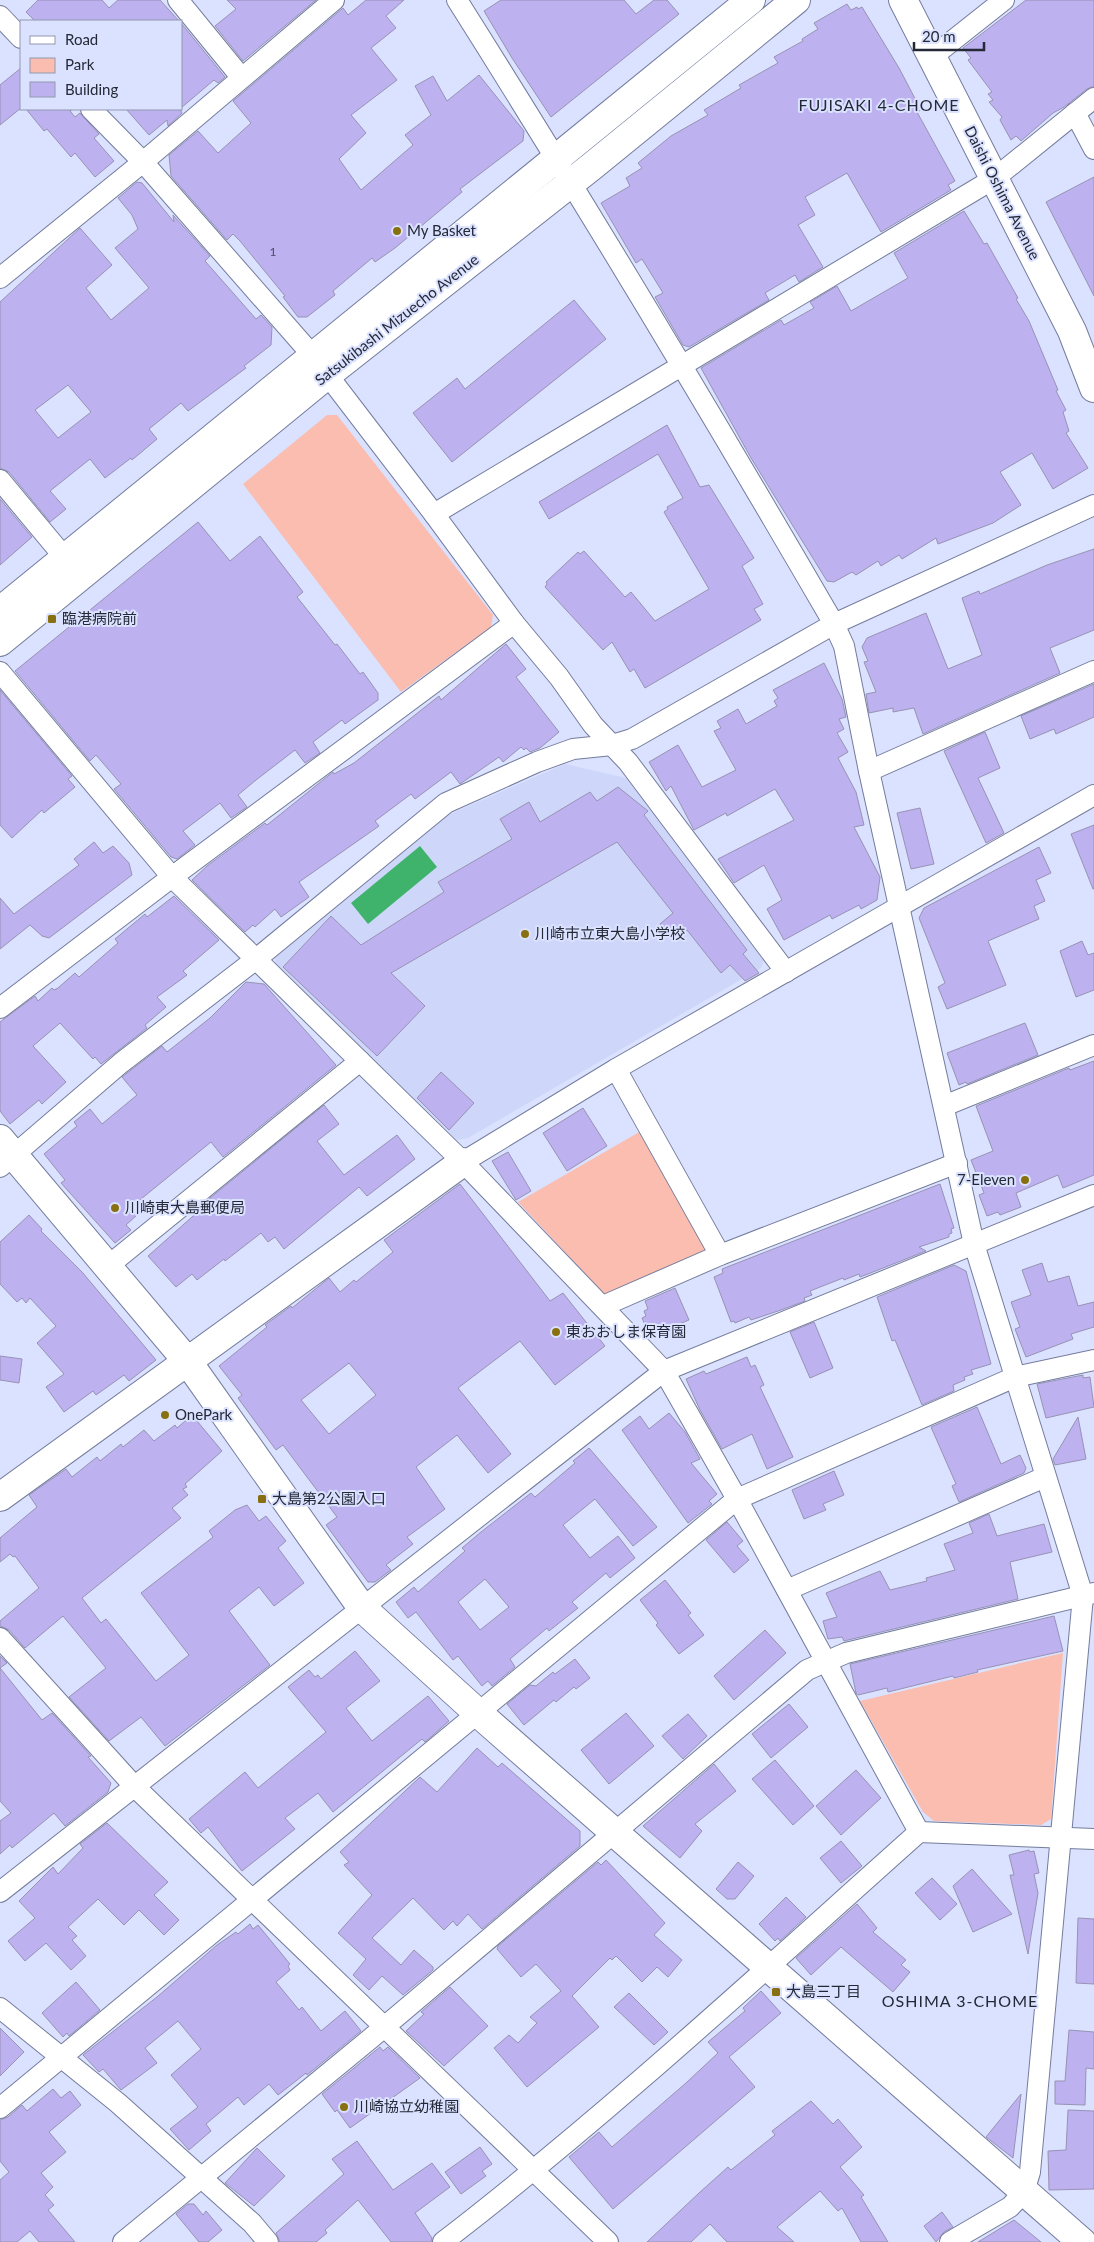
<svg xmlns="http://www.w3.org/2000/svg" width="1094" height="2242" font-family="Lato,'Noto Sans JP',sans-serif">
	<rect width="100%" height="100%" fill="#dae2ff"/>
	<path fill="#ced7fa" d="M565 764 626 778 765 957 761 968 468 1138 457 1140 276 967 275 957 448 815Z"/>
	<g fill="#fabdaf">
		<path d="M327 415H337L493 615 491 627 401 692 243 484Z"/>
		<path d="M641 1131 706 1249 703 1259 605 1295 518 1202Z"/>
		<path d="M1063 1653 1051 1819 1041 1825 934 1821 923 1812 860 1701Z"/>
	</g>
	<path fill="#3fb36c" d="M420 846 437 867 368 924 351 903Z"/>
	<g fill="#bdb1f0" stroke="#9892b4" fill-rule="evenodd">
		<path d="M38 0H102L109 8 118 0H160L179 21H35L26 12Z"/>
		<path d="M227 0H316L243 61 215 26 236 9Z"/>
		<path d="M366 0H404L386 16 396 28 371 48 397 80 351 115 366 133 339 159 361 190 413 145 405 135 431 115 415 86 433 76 447 101 479 75 524 131 523 141 460 189 462 192 395 248 375 262 372 258 333 291 335 295 307 317H298L283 297 285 296 240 241 233 234 227 240 171 176 169 155 198 131 218 153 251 123 233 101 343 8 348 15Z"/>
		<path d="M501 0H624L636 14 654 0H667L679 14 551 117 512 58 484 11Z"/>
		<path d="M1026 0H1094V86L1087 89 1064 107 1053 113 1021 141 1016 136 1011 140 1000 120 1002 117 989 102 993 100 988 94 992 92 968 60 971 58 963 48Z"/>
		<path d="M847 4 851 10 857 7 858 9 862 7 899 68 921 110 917 112 955 181 948 185 951 190 881 232 847 173 805 197 815 215 798 225 823 267 799 282 795 275 765 293 769 300 689 347 683 345 655 297 663 293 642 259 636 263 601 203 630 186 626 178 642 168 638 163 671 136 708 115 704 110 741 88 739 85 778 63 774 57 803 41 802 39 818 29 814 23Z"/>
		<path d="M181 23 225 77 218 83 214 80 181 108Z"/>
		<path d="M21 68V108L0 125V85Z"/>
		<path d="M26 109H73L70 111 75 117 80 113 99 134 94 138 114 161 95 177 75 153 71 157 47 129 44 131Z"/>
		<path d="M126 109H180L182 113 168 126 167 120 149 135Z"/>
		<path d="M1094 177V296L1046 202Z"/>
		<path d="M137 182 142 183 174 222 173 215 210 256 205 261 256 319 261 315 272 327 271 345 244 366 246 368 188 411 181 403 149 429 157 439 132 460 131 458 105 478 90 459 50 491 66 509 50 522 9 472 0 468V302L80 228 112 265 86 288 111 320 149 288 115 248 138 229 132 215 118 198ZM68 385 91 412 58 438 35 410Z"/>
		<path d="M964 211 984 244 987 243 1018 298 1016 299 1029 321 1058 390 1056 391 1066 410 1063 412 1069 431 1066 433 1088 468 1053 489 1032 453 1000 472 1021 505 993 523 938 544 936 538 902 559 899 555 881 566 878 561 856 575 852 572 834 582 827 581 751 458 701 368 781 320 784 325 814 308 810 302 837 286 851 311 908 278 894 253Z"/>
		<path d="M574 300 606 339 452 462 413 413 457 378 465 389Z"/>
		<path d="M667 425 700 487 709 485 754 558 742 566 763 604 754 609 761 620 645 688 634 669 630 672 612 642 603 650 545 587 547 584 546 582 578 552 580 554 584 551 625 597 631 592 655 621 709 589 664 512 668 509 667 507 683 498 658 454 549 519 539 502Z"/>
		<path d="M0 499 32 537 0 565Z"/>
		<path d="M198 522 230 561 260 536 303 592 297 597 335 645 337 644 360 674 363 672 378 693V700L345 724 342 720 313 742 320 753 305 763 295 750 256 780 238 795 247 807 231 818 220 803 183 831 195 845 177 859 171 857 114 789 121 784 96 755 90 761 15 671Z"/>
		<path d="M1094 549V630L1050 648 1060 673 923 734 914 708 893 712V708L869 713 866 694 876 692 864 662 868 661 862 647 867 638 926 613 948 669 982 655 962 598 979 591 980 594 1047 565Z"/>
		<path d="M506 644 526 669 516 677 559 732 540 748 530 752 526 748 524 750 521 747 503 762 499 757 460 784 451 772 415 799 411 794 375 821 379 826 299 882 309 897 281 917 275 909 255 927 253 925 245 932 192 880 207 866 265 823 267 825 333 772 334 774 354 763 439 696 441 700Z"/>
		<path d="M824 663 842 699 846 717 839 719 844 729 837 733 848 752 838 758 856 792 864 825 854 827 880 877 877 900 861 909 859 905 832 919 830 915 784 940 767 909 782 900 764 865 734 883 718 859 794 820 775 789 727 816 726 813 694 830 671 786 666 791 649 762 678 745 702 787 736 770 714 731 721 728 717 721 738 709 746 724 777 706 774 701 778 698 773 690Z"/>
		<path d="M1094 684V717L1056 734 1054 729 1030 739 1021 716Z"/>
		<path d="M0 690 72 776 68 779 75 787 44 813 42 810 12 838 0 825Z"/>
		<path d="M985 732 1000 768 978 778 1004 833 986 843 944 751Z"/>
		<path d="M618 787 648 811 644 815 747 950 743 954 759 973 745 981 730 965 721 973 687 930 674 941 660 924 673 913 617 842 391 973 425 1006 377 1056 283 967 331 916 361 945 444 892 438 882 512 839 500 819 529 802 540 822 590 792 597 801Z"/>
		<path d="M920 808 934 864 911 869 897 813Z"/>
		<path d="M1094 825V889H1093L1071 834Z"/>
		<path d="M94 842 103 853 113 846 129 863 132 875 49 938 42 936 30 925 0 949V898L14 914 79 865 74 859Z"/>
		<path d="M1039 847 1051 873 1036 880 1045 901 1034 906 1039 919 988 941 1006 985 947 1009 938 987 945 983 919 918 924 908Z"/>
		<path d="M174 896 219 940 183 971 187 975 157 997 166 1007 145 1025 147 1028 101 1064 95 1057 93 1059 60 1023 33 1046 66 1082 42 1104 39 1100 10 1124 0 1111V1022L35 996 38 1001 52 988 54 990 58 988 75 973 79 977 118 943 115 939 145 914 147 917Z"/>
		<path d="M1082 941 1088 955 1094 953V990L1076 997 1060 951Z"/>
		<path d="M246 982 264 984 336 1065 223 1157 211 1142 130 1208 137 1215 126 1225 131 1230 115 1243 61 1183 65 1180 44 1154 77 1126 74 1122 90 1109 102 1124 137 1095 122 1077 162 1046 167 1052 210 1018Z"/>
		<path d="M1025 1023 1038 1055 967 1084 966 1082 959 1085 947 1053Z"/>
		<path d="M1094 1061V1175L1063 1188 1058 1175 1016 1193 1021 1207 1000 1215 998 1212 987 1216 979 1195 984 1193 971 1160 993 1151 976 1106 1069 1068 1070 1070Z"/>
		<path d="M441 1072 474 1103 449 1130 417 1098Z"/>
		<path d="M324 1105 339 1124 317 1141 344 1175 397 1135 415 1159 367 1196 359 1187 284 1249 275 1237 268 1242 261 1233 225 1261 224 1259 197 1280 192 1274 176 1287 148 1256 201 1209 199 1207Z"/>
		<path d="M583 1108 607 1146 567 1171 543 1133Z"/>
		<path d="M508 1152 531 1191 516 1200 492 1161Z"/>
		<path d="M460 1184 550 1301 563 1293 605 1346 555 1385 520 1341 458 1388 511 1454 488 1473 457 1435 416 1467 445 1509 407 1537 413 1544 386 1565 391 1570 375 1582H368L326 1525 337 1517 283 1445 276 1450 238 1398 242 1395 219 1366 267 1327 265 1325 291 1306 292 1308 329 1278 340 1292 354 1280 356 1282 393 1252 384 1240ZM349 1363 376 1395 329 1434 301 1400Z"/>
		<path d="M940 1184 954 1228 951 1229 952 1233 949 1234V1237L919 1247 926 1251 868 1274 860 1277 859 1274 844 1280 843 1278 810 1291 812 1295 804 1298 805 1301 781 1310 751 1320 749 1317 735 1323 734 1321 731 1322 714 1277 723 1273 722 1269Z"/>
		<path d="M29 1215 42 1229 41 1231 82 1272 156 1360 129 1381 124 1375 96 1395 93 1391 64 1412 46 1387 64 1374 37 1343 56 1326 30 1298 26 1303 22 1298 17 1302 0 1284V1242Z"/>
		<path d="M1042 1263 1048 1282 1069 1276 1078 1306 1094 1302V1327L1071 1334 1073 1339 1026 1357 1015 1329 1020 1327 1011 1302 1031 1295 1022 1270Z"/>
		<path d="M954 1265 966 1271 991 1364 971 1370 973 1374 964 1377 965 1380 953 1385 954 1391 922 1405 895 1340 892 1341 877 1297Z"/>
		<path d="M675 1288 689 1320 650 1336 642 1318 646 1316 644 1311 648 1309 645 1301Z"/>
		<path d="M814 1322 833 1368 810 1378 790 1332Z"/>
		<path d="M0 1356 22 1359 19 1383 0 1380Z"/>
		<path d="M747 1357 751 1367 755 1365 764 1385 760 1387 793 1457 767 1469 752 1434 722 1449 700 1410 686 1379 704 1371 706 1374Z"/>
		<path d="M1083 1375V1378L1090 1377 1094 1407 1046 1418 1037 1384Z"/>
		<path d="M977 1407 1001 1464 1020 1455 1026 1468 1024 1473 959 1502 952 1486 956 1484 931 1427Z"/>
		<path d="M669 1413 685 1432 700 1459 691 1463 717 1494 709 1501 712 1504 688 1523 622 1430 640 1416 649 1429Z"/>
		<path d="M192 1415 222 1451 185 1484 187 1487 183 1489 188 1495 172 1508 181 1518 82 1598 101 1623 106 1619 156 1681 189 1655 141 1593 213 1537 209 1531 235 1510 247 1505 259 1521 266 1516 286 1541 278 1548 304 1583 274 1606 259 1587 229 1611 270 1665 165 1746 141 1717 109 1741 69 1697 106 1668 63 1616 25 1648 9 1630 0 1626V1621L39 1588 15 1556 13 1557 10 1554 0 1562V1538L37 1507 29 1495 66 1469 72 1477 97 1457 100 1461 121 1444 123 1447 144 1430 154 1441 175 1425 177 1428Z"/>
		<path d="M1078 1417 1086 1459 1055 1465 1053 1459Z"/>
		<path d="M589 1448 657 1527 633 1546 595 1499 563 1525 590 1558 618 1536 635 1558 610 1578 606 1573 572 1602 578 1608 549 1631 547 1628 510 1659 515 1667 492 1686 488 1681 482 1686 458 1656 453 1660 416 1612 408 1618 396 1602 414 1587 418 1592 465 1551 462 1548 481 1532 531 1493 535 1497 575 1463 573 1461ZM485 1579 509 1607 480 1630 458 1602Z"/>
		<path d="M834 1471 844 1495 823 1504 826 1510 804 1519 792 1490Z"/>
		<path d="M989 1514 997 1536 1044 1524 1052 1552 1010 1562 1018 1599 844 1641 842 1637 828 1639 823 1621 837 1617 826 1593 880 1571 890 1590 927 1581 926 1578 955 1570 944 1544 973 1533 969 1523Z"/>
		<path d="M727 1522 743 1541 737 1546 749 1560 734 1573 706 1540Z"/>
		<path d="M665 1580 691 1613 688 1615 704 1635 679 1654 656 1625 658 1623 640 1600Z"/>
		<path d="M1054 1616 1063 1651 977 1670 978 1672 954 1678 953 1676 888 1692 887 1688 858 1695 856 1693 850 1664Z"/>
		<path d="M765 1630 786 1653 734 1700 714 1676Z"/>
		<path d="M355 1651 380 1681 346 1708 372 1741 428 1696 449 1721 425 1742 422 1739 333 1812 318 1793 285 1818 295 1829 242 1871 208 1827 201 1833 189 1819 245 1772 258 1788 326 1732 288 1687 309 1670 315 1677 318 1675 321 1679Z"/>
		<path d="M0 1656 7 1663 0 1668 42 1720 52 1713 91 1756 88 1757 111 1783 108 1792 65 1826 54 1813 12 1848 10 1845 0 1854V1821L11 1813 0 1801Z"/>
		<path d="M575 1659 590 1678 576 1689 574 1687 556 1702 554 1700 524 1725 507 1704 530 1685 536 1686 553 1672 555 1674Z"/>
		<path d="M789 1704 808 1727 771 1758 752 1734Z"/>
		<path d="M626 1713 654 1746 609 1784 581 1750Z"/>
		<path d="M688 1714 707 1736 683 1759 662 1736Z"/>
		<path d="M477 1748 498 1767 502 1763 580 1831V1846L482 1929 468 1914 457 1926 453 1921 444 1930 413 1898 372 1938 401 1965 414 1950 433 1967V1970L403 1995 382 1976 369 1990 353 1975 366 1959 338 1933 372 1895 344 1865 349 1862 340 1852 420 1777 437 1792Z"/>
		<path d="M775 1760 814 1806 793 1825 752 1779Z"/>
		<path d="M714 1764 736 1791 695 1824 702 1831 680 1858 643 1826Z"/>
		<path d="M856 1770 881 1798 841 1835 816 1806Z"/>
		<path d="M107 1823 168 1882 154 1895 179 1920 164 1935 139 1910 124 1925 98 1899 68 1927 77 1936 72 1940 86 1956 71 1970 46 1943 25 1961 8 1941 35 1918 19 1901 53 1867 58 1874 83 1848 80 1844Z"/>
		<path d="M841 1841 862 1866 841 1883 820 1858Z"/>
		<path d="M1029 1850 1030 1852 1034 1851 1039 1873 1034 1874 1038 1893 1028 1954 1010 1875H1014L1009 1855Z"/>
		<path d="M606 1860 665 1923 654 1935 682 1960 668 1977 657 1967 642 1982 616 1956 612 1960 610 1958 572 1996 599 2027 527 2087 494 2048 509 2035 518 2043 537 2023 530 2017 561 1991 536 1964 521 1977 497 1949 498 1946 598 1862 601 1865Z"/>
		<path d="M738 1862 754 1876 735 1899H727L716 1889Z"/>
		<path d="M972 1869 1012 1914 973 1932 953 1886Z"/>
		<path d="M932 1878 957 1904 940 1920 915 1893Z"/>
		<path d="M786 1897 806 1917 780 1941 778 1938 775 1941 759 1924Z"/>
		<path d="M857 1904 877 1928 873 1932 906 1960 901 1965 910 1972 893 1992 841 1947 811 1975 796 1958Z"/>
		<path d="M1078 1918 1094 1919V1984L1076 1983Z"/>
		<path d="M250 1924 253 1929 258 1925 290 1964 288 1966 290 1970 276 1982 299 2010 302 2007 321 2031 345 2011 361 2031 307 2075 306 2073 278 2095 269 2084 244 2105 238 2097 206 2124 211 2131 189 2150 170 2129 198 2107 171 2075 201 2049 178 2021 145 2048 157 2063 121 2090 103 2069 99 2072 83 2055 157 1997 217 1945 236 1932 238 1934Z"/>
		<path d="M76 1982 100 2010 69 2036 67 2033 63 2037 42 2013Z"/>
		<path d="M450 1987 488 2026 444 2066 406 2031 424 2014 421 2012Z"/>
		<path d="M761 1991 781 2013 729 2057 755 2087 613 2209 569 2157 599 2132 612 2147 686 2083 718 2053 708 2042 745 2011 743 2008Z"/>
		<path d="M629 1993 668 2032 654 2045 614 2007Z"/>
		<path d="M0 2028 24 2052 0 2076Z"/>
		<path d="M1069 2030 1094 2032V2069L1086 2068 1085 2105 1055 2104V2081H1065Z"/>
		<path d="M380 2047 383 2051 388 2047 420 2078 350 2128 337 2110 335 2112 322 2094Z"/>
		<path d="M53 2089 61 2098 70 2091 81 2105 49 2132 66 2152 41 2173 53 2187 45 2195 54 2205 48 2210 75 2242H39L30 2231 17 2242H0V2180L9 2172 0 2161V2120L8 2117 22 2105 27 2111Z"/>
		<path d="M1021 2094 1013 2158 986 2137Z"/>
		<path d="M811 2101 833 2124 838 2119 862 2147 840 2167 864 2195 861 2197 888 2242H861L842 2208 838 2211 820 2191 777 2227 794 2242H727L710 2224 691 2242H647L699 2193 728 2167 731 2170 775 2135 772 2131Z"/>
		<path d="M1068 2110 1094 2111V2189L1049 2190 1048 2151 1066 2150Z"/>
		<path d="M357 2141 393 2190 432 2163 450 2187 415 2213 432 2238 431 2242H391L358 2200 325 2230 327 2233 316 2242H280L276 2233 344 2174 332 2159Z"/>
		<path d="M480 2147 492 2164 482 2171 486 2176 461 2194 445 2172Z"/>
		<path d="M257 2148 285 2176 254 2206 225 2183Z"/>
		<path d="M188 2204H194L203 2215 206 2211 222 2230 208 2242H199L176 2214Z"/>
		<path d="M942 2212 953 2227 944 2232 936 2242 924 2226Z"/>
		<path d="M1014 2220 1041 2242H978Z"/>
	</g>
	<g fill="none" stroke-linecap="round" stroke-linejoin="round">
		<defs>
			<g id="street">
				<path d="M178 0 241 77"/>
				<path d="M457 0C587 206 712 414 834 624L844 646 869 771 974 1244 1083 1596 1030 2172 1024 2192 1010 2207 950 2242"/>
				<path d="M0 16 21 38"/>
				<path d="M932 57 1004 0"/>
				<path d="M91 109 143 162 313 356 434 514 514 623 559 677 593 725 628 762 786 972"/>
				<path d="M1075 113 1094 149"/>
				<path d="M0 278 143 162 334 0"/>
				<path d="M0 480 65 558"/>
				<path d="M434 514 995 178 1094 98"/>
				<path d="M0 672 172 877 463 1162 664 1371 737 1499 919 1832"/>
				<path d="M869 771 1094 671"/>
				<path d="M0 1008 172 877 514 623"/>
				<path d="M616 1069 720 1255"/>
				<path d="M944 1106 1094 1045"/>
				<path d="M463 1162 616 1069 1094 795"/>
				<path d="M0 1167 121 1063 255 960 446 803 537 762 573 749 612 745 632 739 834 624 1094 505"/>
				<path d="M108 1266 360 1061"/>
				<path d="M603 1306 720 1255 957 1163"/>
				<path d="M787 1590 1045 1477"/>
				<path d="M0 1638 135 1787 608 2242"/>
				<path d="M0 1892 664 1371 1094 1195"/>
				<path d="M0 2008 118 2103 252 2223 268 2242"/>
				<path d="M0 2108 737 1499 1015 1377 1094 1360"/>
				<path d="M123 2242 370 2039 807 1670 846 1653 1094 1593"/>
				<path d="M443 2242C609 2114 763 1971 919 1832L1094 1839"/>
			</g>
			<g id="secondary">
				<path d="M903 0 1072 331 1094 388"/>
				<path d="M0 611 751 0"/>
				<path d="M0 642 327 375 591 167 796 0"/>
				<path d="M0 1139 188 1362 362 1608 478 1713 1082 2242"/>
				<path d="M0 1497 463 1162"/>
			</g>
		</defs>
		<use href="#street" stroke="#747c9d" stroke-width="22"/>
		<use href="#secondary" stroke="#747c9d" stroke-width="30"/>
		<use href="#street" stroke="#fff" stroke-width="20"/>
		<use href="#secondary" stroke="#fff" stroke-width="28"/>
	</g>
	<g fill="#887010" stroke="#dae2ff" stroke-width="2">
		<circle cx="397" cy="231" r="5"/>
		<rect x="47" y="614" width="10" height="10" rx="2.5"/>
		<circle cx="525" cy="934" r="5"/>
		<circle cx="1025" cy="1180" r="5"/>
		<circle cx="115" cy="1208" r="5"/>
		<circle cx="556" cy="1332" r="5"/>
		<circle cx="165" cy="1415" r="5"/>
		<rect x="257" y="1494" width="10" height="10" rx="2.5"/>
		<rect x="771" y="1987" width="10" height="10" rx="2.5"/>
		<circle cx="344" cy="2107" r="5"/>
	</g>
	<g text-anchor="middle" stroke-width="4" stroke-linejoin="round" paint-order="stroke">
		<g font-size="12" fill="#4b4a64">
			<text x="273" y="256">1</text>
		</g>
		<g font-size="15" fill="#252836" stroke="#dae2ff">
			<text transform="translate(1002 193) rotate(63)" y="5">Daishi Oshima Avenue</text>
			<text transform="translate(397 320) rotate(-38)" y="5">Satsukibashi Mizuecho Avenue</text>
		</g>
		<g font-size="15" fill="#252836" stroke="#dae2ff" text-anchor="start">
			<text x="407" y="236">My Basket</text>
			<text x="62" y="624">臨港病院前</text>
			<text x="535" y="939">川崎市立東大島小学校</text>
			<text x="1015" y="1185" text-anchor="end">7-Eleven</text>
			<text x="125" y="1213">川崎東大島郵便局</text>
			<text x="566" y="1337">東おおしま保育園</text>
			<text x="175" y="1420">OnePark</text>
			<text x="272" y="1504">大島第2公園入口</text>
			<text x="786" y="1997">大島三丁目</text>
			<text x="354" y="2112">川崎協立幼稚園</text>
		</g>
		<g font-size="16" letter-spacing="1" fill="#252836" stroke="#dae2ff">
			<text x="879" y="111">FUJISAKI 4-CHOME</text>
			<text x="960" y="2007">OSHIMA 3-CHOME</text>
		</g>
	</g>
	<rect x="20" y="20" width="162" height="90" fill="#dae2ff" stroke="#9298af"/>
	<rect x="30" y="36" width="25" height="8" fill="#ffffff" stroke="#9298af"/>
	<text x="65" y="45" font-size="15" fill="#252836">Road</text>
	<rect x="30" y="58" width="25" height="15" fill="#fabdaf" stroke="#9298af"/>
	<text x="65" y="70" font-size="15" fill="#252836">Park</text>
	<rect x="30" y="82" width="25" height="15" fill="#bdb1f0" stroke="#9298af"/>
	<text x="65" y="95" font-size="15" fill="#252836">Building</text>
	<path d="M914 42v8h70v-8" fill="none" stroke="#252836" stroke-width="2.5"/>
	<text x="922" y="42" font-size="15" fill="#252836" stroke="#dae2ff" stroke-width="4" paint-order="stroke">20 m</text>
</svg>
